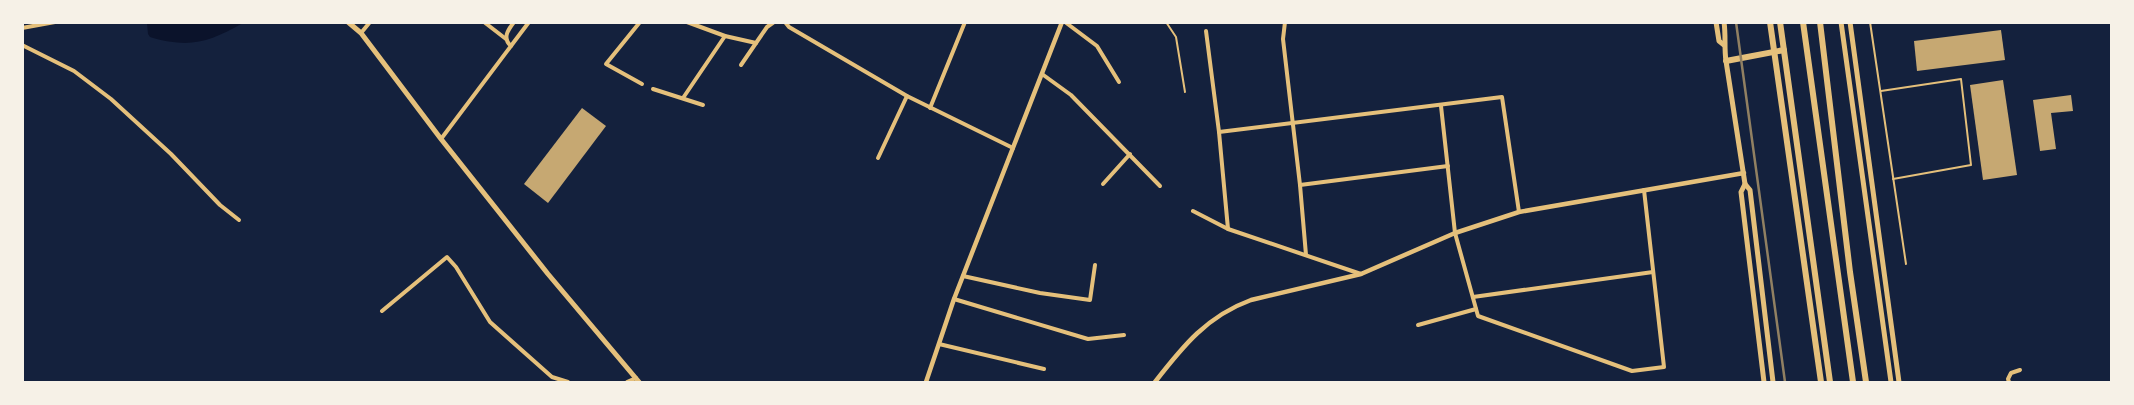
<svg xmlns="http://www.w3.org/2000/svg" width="2134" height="405" font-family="Cabin,sans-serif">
	<rect width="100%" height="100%" fill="#14213d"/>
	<path fill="#0b132b" d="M147 23V22L243 23C209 42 190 49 150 37L148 34Z"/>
	<g fill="#c6a872">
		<path d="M2001 30 2005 60 1917 71 1914 41Z"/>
		<path d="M2003 80 2017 175 1983 180 1970 85Z"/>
		<path d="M2071 95 2073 111 2051 113 2056 149 2040 151 2033 100Z"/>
		<path d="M582 108 606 126 548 203 524 184Z"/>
	</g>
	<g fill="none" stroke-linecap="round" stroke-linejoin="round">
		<g stroke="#e5c07b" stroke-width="2">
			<path d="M1166 22 1176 37 1185 92"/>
			<path d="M1870 22 1906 264"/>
			<path d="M1881 91 1961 79 1971 165 1893 179"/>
		</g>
		<g stroke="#e5c07b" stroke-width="4">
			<path d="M484 22 506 39"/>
			<path d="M640 22 606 64 642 84"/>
			<path d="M687 22 725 36 756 43 767 27 774 22"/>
			<path d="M785 22 789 27 907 96 1013 148"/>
			<path d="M1065 22 1097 46 1119 82"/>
			<path d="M1285 22 1283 39 1300 185 1306 255"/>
			<path d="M22 28 55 22"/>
			<path d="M1206 31 1219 132 1228 229"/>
			<path d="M361 33 370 22"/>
			<path d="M22 45 74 71 111 99 171 154 220 205 239 220"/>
			<path d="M511 46C502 38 508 30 514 22"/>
			<path d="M741 65 756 43"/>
			<path d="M1042 74 1071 95 1160 186"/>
			<path d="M653 89 703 105"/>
			<path d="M683 98 725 36"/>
			<path d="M1441 106 1455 233 1478 316 1632 371 1664 367 1644 190"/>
			<path d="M930 108 965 22"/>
			<path d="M1219 132 1502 97 1519 212"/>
			<path d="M441 139 529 22"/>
			<path d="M878 158 907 96"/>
			<path d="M1103 184 1130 154"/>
			<path d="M1300 185 1448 166"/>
			<path d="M1193 211 1228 229 1361 274"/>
			<path d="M963 276 1040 293 1090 300 1095 265"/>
			<path d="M1473 297 1653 272"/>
			<path d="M954 299 1088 339 1124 335"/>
			<path d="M382 311 447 257 456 267 490 322 552 377 568 382"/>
			<path d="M1418 325 1476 309"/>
			<path d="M939 344 1044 369"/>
			<path d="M627 382 636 378"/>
			<path d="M2009 382 2008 379 2011 373 2020 370"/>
		</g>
		<g stroke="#e5c07b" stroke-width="4.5">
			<path d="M926 382 954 299 1062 22"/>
			<path d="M1155 382C1183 346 1207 316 1251 300L1361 274 1455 233 1519 212 1744 173"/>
		</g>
		<g stroke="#e5c07b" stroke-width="5">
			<path d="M348 22 361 33 441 139 548 274 639 382"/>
			<path d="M1716 22 1719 41 1724 45"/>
			<path d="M1724 22C1726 36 1724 48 1726 61L1745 184 1750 190 1773 382"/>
			<path d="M1841 22 1891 382"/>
			<path d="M1850 22 1899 382"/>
			<path d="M1745 184 1741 192 1764 382"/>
		</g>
		<g stroke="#e5c07b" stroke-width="6">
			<path d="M1770 22 1821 382"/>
			<path d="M1780 22 1830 382"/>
			<path d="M1803 22 1853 382"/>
			<path d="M1820 22 1850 272 1866 382"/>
			<path d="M1726 61 1784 50"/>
		</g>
		<path stroke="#918062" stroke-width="2.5" d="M1736 22 1785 382"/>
	</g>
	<rect width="2134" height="405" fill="none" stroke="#f6f1e7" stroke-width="48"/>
</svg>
